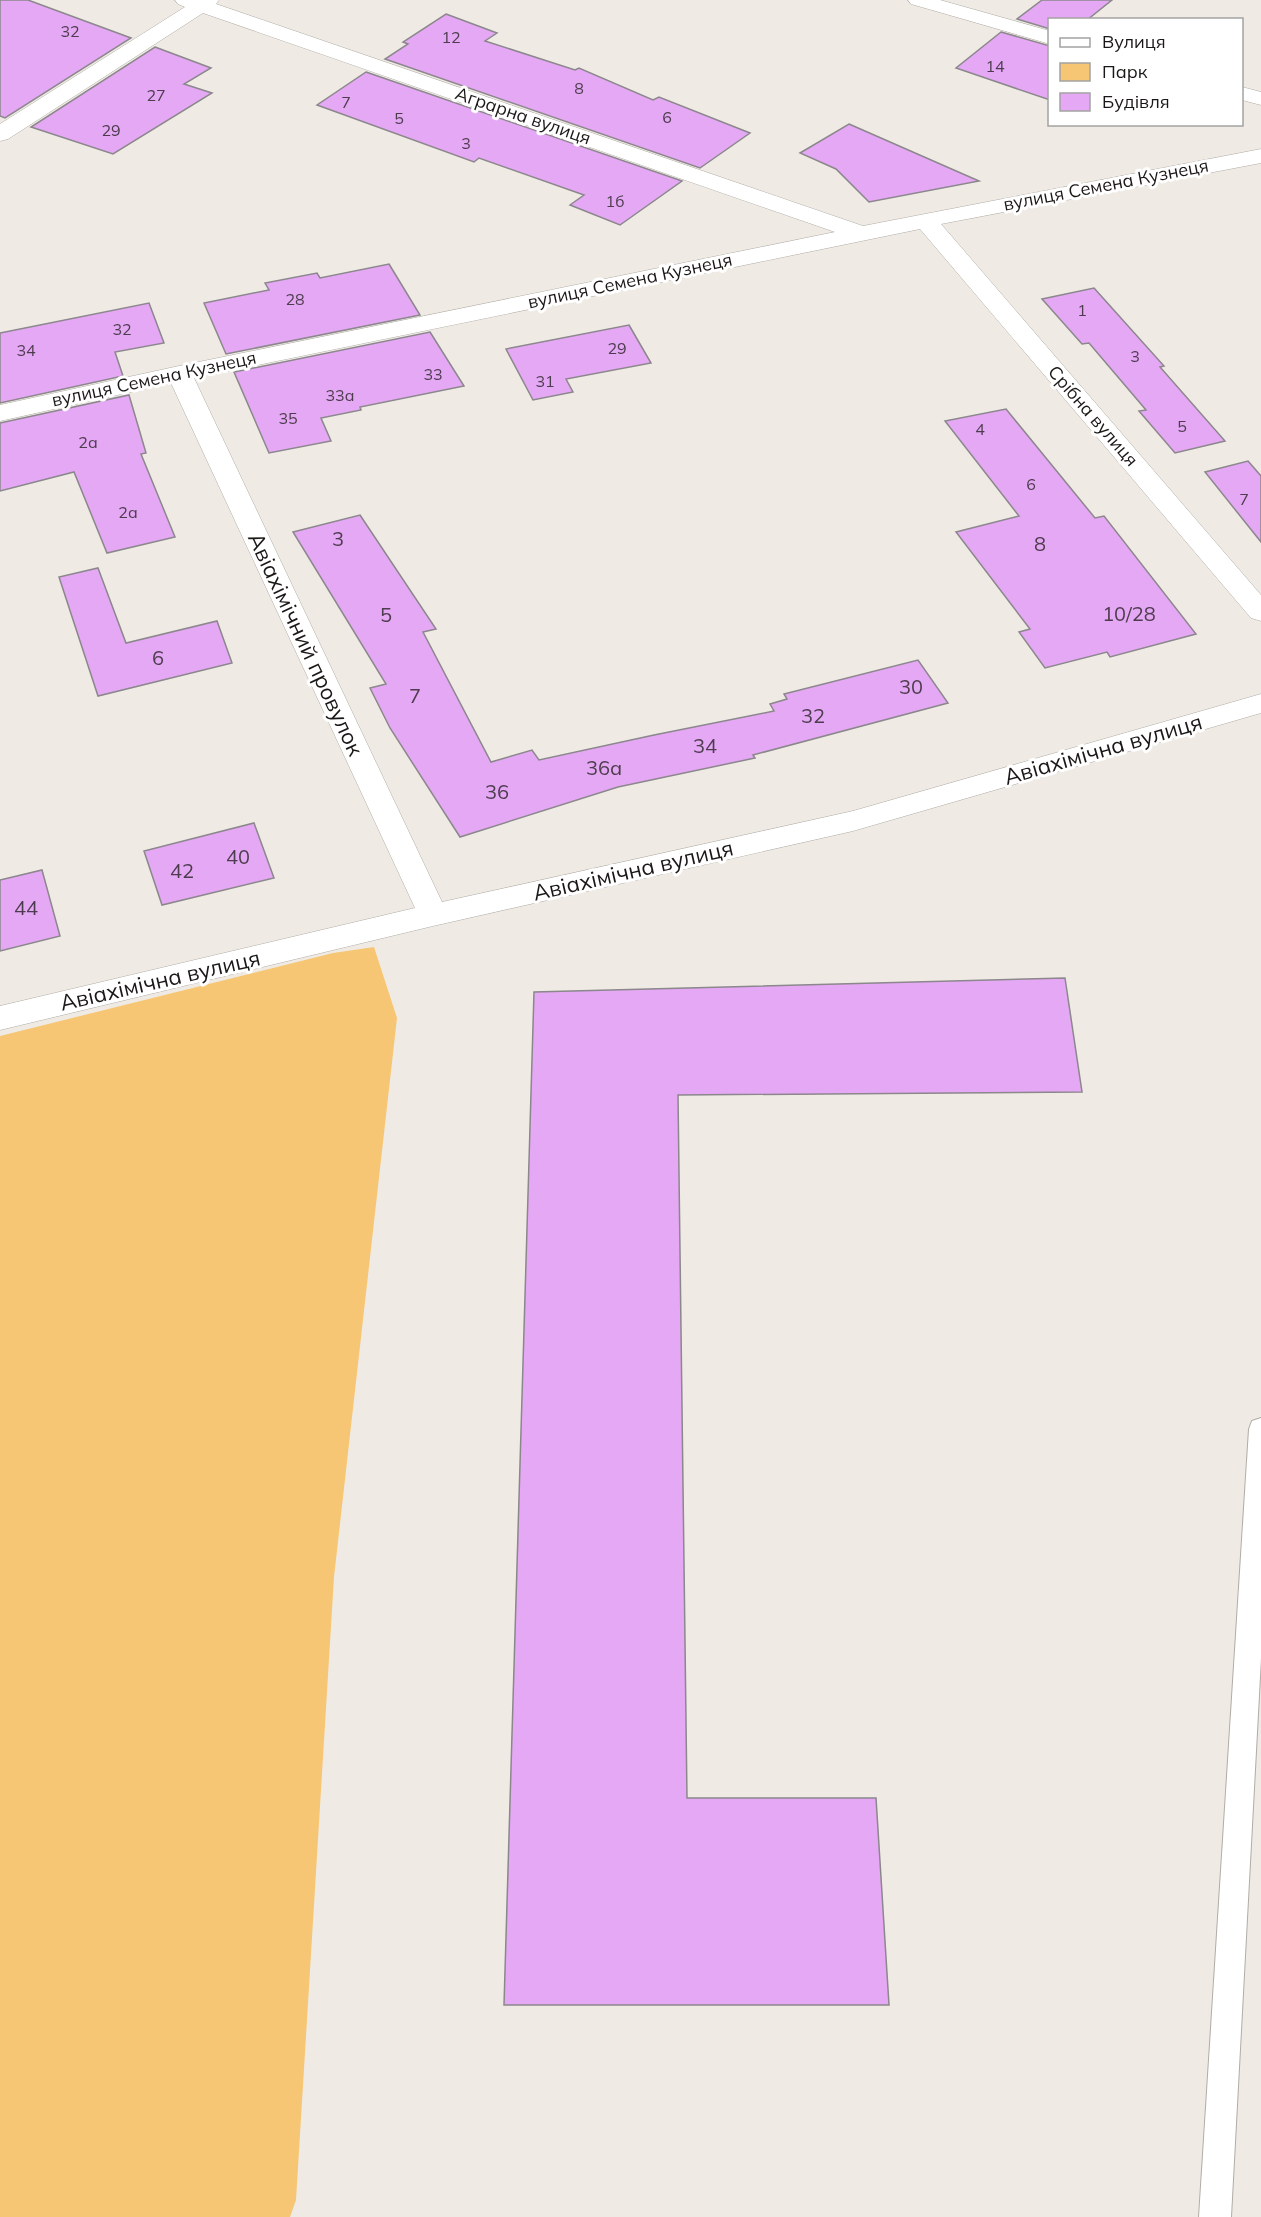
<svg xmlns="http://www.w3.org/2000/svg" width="1261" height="2217" font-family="Mulish,sans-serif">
	<rect width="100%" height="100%" fill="#efebe4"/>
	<path fill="#f6c674" d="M374 947 397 1018 334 1577 296 2200 290 2217H0V1036L333 953Z"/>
	<g fill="#e5a8f4" stroke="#8b878c" stroke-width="1.5">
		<path d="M0 0H28L131 38 5 118 0 116Z"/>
		<path d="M1042 0H1112L1087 20H1050V29L1017 19Z"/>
		<path d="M446 14 497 33 485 41 575 70 579 68 653 100 659 97 750 133 700 168 385 59 408 44 403 42Z"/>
		<path d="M1001 32 1050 46V100L956 68Z"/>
		<path d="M155 47 211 68 184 84 212 93 113 154 31 127Z"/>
		<path d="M366 72 682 181 620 225 570 205 584 195 479 158 474 162 317 105Z"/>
		<path d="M849 124 979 181 869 202 836 169 800 153Z"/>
		<path d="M389 264 420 315 226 354 204 303 269 290 265 283 317 273 320 278Z"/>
		<path d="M1094 288 1164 366 1160 367 1225 441 1175 453 1139 411 1146 410 1089 343 1082 344 1042 299Z"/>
		<path d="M149 303 164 343 115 352 123 376 0 403V333Z"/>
		<path d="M629 325 651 363 566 379 573 392 533 400 506 349Z"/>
		<path d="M430 332 464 386 360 407 361 410 321 418 331 441 269 453 234 372Z"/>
		<path d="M129 395 146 453 141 454 175 537 107 553 74 472 0 491V423Z"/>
		<path d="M1006 409 1095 518 1104 516 1196 634 1110 657 1107 652 1045 668 1019 632 1030 629 956 532 1019 516 945 421Z"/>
		<path d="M1248 461 1261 476V542L1205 472Z"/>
		<path d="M360 515 436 629 423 632 491 762 532 750 539 760 654 735 774 711 770 704 787 699 784 694 918 660 948 703 753 755 755 758 618 787 460 837 390 728 370 688 386 684 293 532Z"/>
		<path d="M98 568 126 643 217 621 232 663 98 696 59 577Z"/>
		<path d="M254 823 274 878 162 905 144 851Z"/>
		<path d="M42 870 60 936 0 951V880Z"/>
		<path d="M1065 978 1082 1092 678 1095 687 1798H876L889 2005H504L534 992Z"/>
	</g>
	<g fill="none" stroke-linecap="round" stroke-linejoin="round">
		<defs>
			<path id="lane" d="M1261 1418V1658L1231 2217H1199L1249 1429 1252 1421Z"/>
			<g id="street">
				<path d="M175 0H219L216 4 863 226 1261 149V163L941 224 1261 595V621L1251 618 920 229 194 378 442 902 853 811 1261 694V713L853 831 433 926 0 1030V1006L415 908 171 383 0 421V405L179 366 835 232 203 13 8 139 0 141V124L185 7 178 4Z"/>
				<path d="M908 0H940L1050 31V44L911 4Z"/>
				<path d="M1242 87 1261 92V105L1242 100Z"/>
			</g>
		</defs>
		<use href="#lane" stroke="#b0aca6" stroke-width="2"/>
		<use href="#street" stroke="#b0aca6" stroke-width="1"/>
		<use href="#lane" fill="#fff" fill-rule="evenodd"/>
		<use href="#street" fill="#fff" fill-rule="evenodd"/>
	</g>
	<g text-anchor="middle" stroke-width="6" stroke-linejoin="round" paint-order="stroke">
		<g font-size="16" fill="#4d3c4e">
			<text x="70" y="37">32</text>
			<text x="451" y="43">12</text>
			<text x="995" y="72">14</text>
			<text x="579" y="94">8</text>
			<text x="156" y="101">27</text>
			<text x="346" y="108">7</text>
			<text x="667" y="123">6</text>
			<text x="399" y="124">5</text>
			<text x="111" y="136">29</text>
			<text x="466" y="149">3</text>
			<text x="615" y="207">1б</text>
			<text x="295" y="305">28</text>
			<text x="1082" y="316">1</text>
			<text x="122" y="335">32</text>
			<text x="617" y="354">29</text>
			<text x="26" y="356">34</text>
			<text x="1135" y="362">3</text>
			<text x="433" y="380">33</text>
			<text x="545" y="387">31</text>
			<text x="340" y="401">33а</text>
			<text x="288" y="424">35</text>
			<text x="1182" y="432">5</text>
			<text x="980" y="435">4</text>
			<text x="88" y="448">2а</text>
			<text x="1031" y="490">6</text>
			<text x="1244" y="505">7</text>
			<text x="128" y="518">2а</text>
		</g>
		<g font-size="18" fill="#1a1816" stroke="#fff">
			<text transform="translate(523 116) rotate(19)" y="6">Аграрна вулиця</text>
			<text transform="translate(1106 185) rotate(-11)" y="6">вулиця Семена Кузнеця</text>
			<text transform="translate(630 281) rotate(-12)" y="6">вулиця Семена Кузнеця</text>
			<text transform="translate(154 379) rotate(-12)" y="6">вулиця Семена Кузнеця</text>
			<text transform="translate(1093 416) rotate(49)" y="6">Срібна вулиця</text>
		</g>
		<g font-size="20" fill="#4d3c4e">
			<text x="338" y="546">3</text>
			<text x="1040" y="551">8</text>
			<text x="1129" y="621">10/28</text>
			<text x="386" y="622">5</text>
			<text x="158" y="665">6</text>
			<text x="911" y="694">30</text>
			<text x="415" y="703">7</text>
			<text x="813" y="723">32</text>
			<text x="705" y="753">34</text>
			<text x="604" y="775">36а</text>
			<text x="497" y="799">36</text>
			<text x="238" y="864">40</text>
			<text x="182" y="878">42</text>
			<text x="26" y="915">44</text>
		</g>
		<g font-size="22" fill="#1a1816" stroke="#fff">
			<text transform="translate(306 644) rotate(65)" y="8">Авіахімічний провулок</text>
			<text transform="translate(1103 749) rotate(-16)" y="8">Авіахімічна вулиця</text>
			<text transform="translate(633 870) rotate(-13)" y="8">Авіахімічна вулиця</text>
			<text transform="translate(160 980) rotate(-13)" y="8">Авіахімічна вулиця</text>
		</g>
	</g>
	<rect x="1048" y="18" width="195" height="108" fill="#ffffff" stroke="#a3a3a2" stroke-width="1.5"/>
	<rect x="1060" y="38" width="30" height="9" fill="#ffffff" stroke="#a3a3a2" stroke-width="1.5"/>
	<text x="1102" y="48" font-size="18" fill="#1a1816">Вулиця</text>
	<rect x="1060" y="63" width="30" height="18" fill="#f6c674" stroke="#a3a3a2" stroke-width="1.5"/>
	<text x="1102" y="78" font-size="18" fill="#1a1816">Парк</text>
	<rect x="1060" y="93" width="30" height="18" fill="#e5a8f4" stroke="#a3a3a2" stroke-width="1.5"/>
	<text x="1102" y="108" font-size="18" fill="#1a1816">Будівля</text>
</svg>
